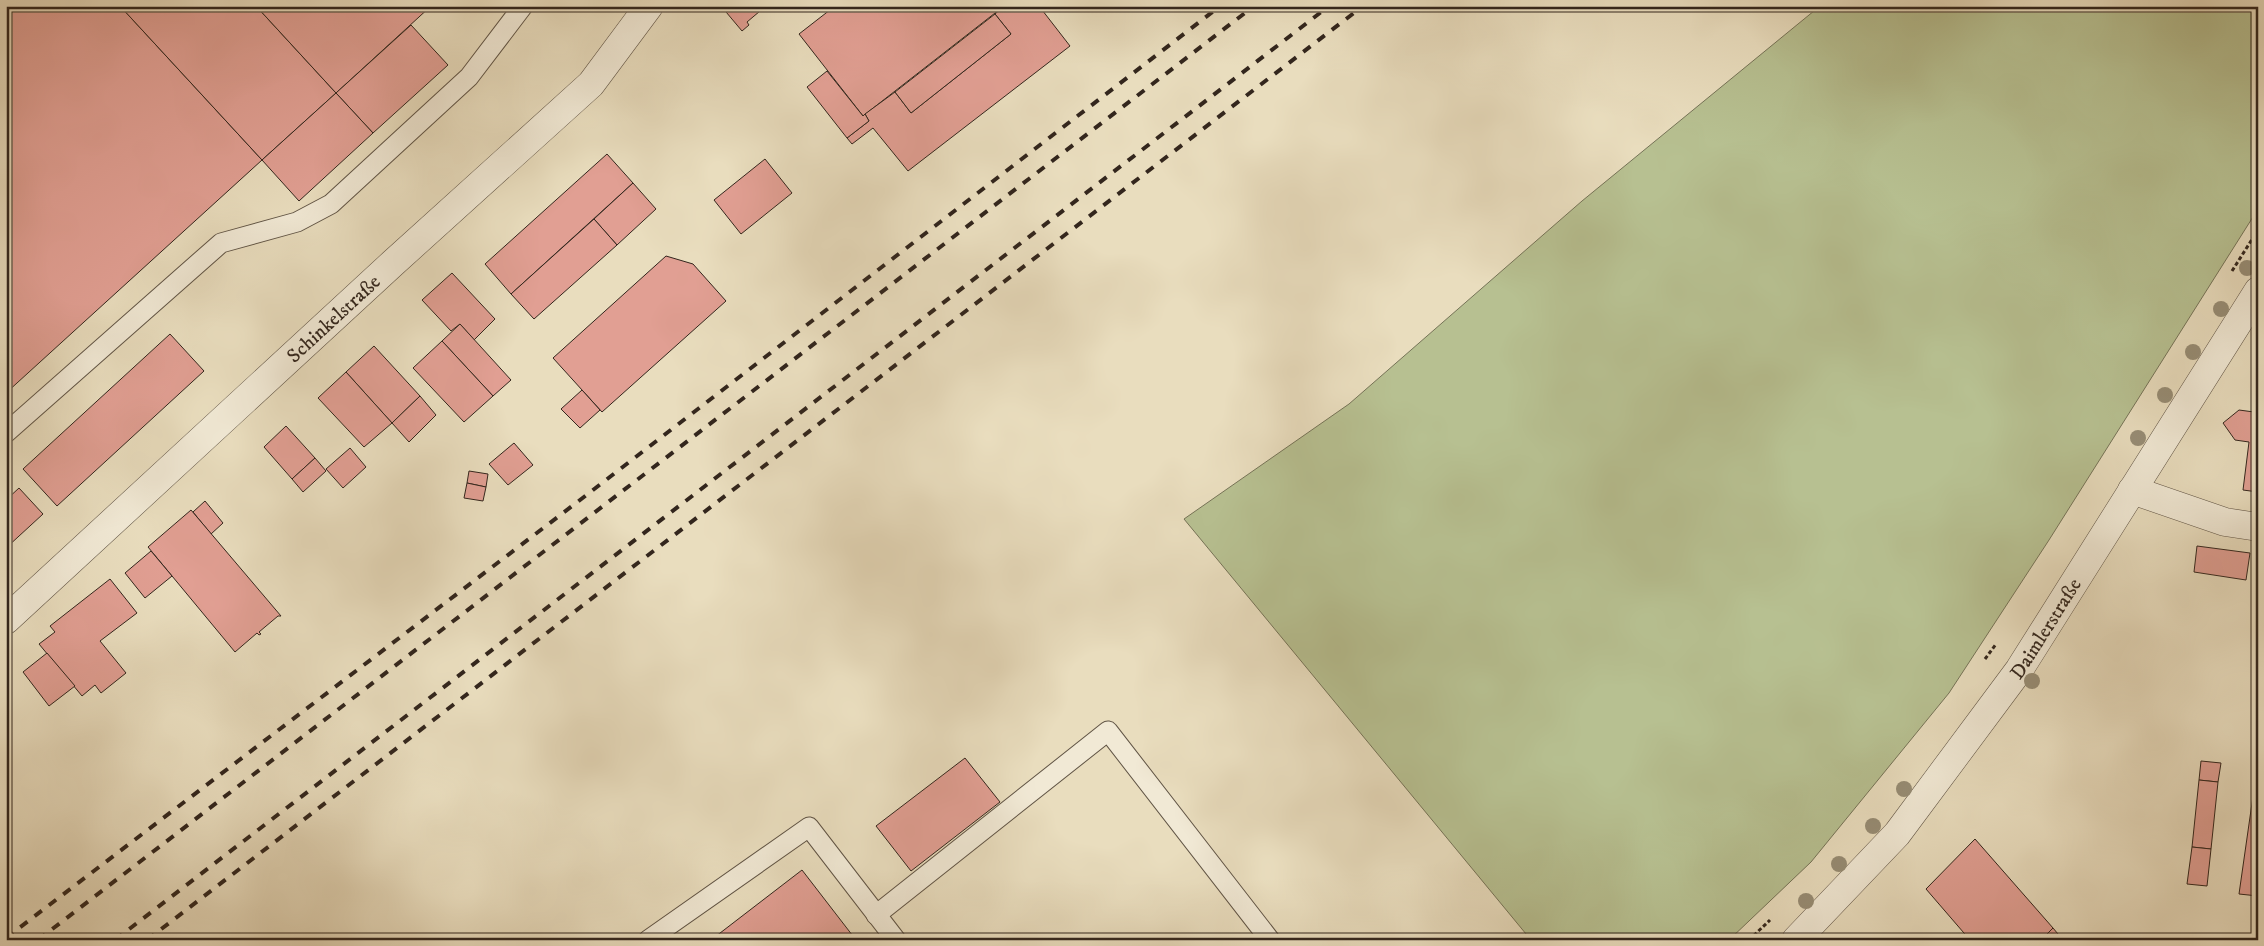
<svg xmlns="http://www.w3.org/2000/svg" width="2264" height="946" font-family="'IM FELL DW Pica',serif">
	<rect width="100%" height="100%" fill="#e9ddbe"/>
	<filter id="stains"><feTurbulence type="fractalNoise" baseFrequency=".004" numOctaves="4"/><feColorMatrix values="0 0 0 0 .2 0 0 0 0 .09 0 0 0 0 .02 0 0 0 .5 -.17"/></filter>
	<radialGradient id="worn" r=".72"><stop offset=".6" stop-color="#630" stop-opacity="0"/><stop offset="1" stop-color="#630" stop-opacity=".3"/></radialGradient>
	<path fill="#b7c091" stroke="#757357" d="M1820 6H2258V209L2049 540 1949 693 1811 862 1729 940H1531L1184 519 1349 404 1582 201Z"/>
	<g fill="#e19f93" stroke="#33261d">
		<path d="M6 6H120L262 160 6 393Z"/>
		<path d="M120 6H256L336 93 262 160Z"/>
		<path d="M256 6H431L336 93Z"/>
		<path d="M721 6H766L747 22 749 25 742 31Z"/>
		<path d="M835 6H1004L863 116 799 34Z"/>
		<path d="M1004 6H1039L1070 46 908 171 873 128 852 144 847 138 869 121 865 114 895 92 911 113 1011 34 995 14Z"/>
		<path d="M995 14 1011 34 911 113 895 92Z"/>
		<path d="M411 25 448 65 373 133 336 93Z"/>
		<path d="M827 71 863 116 865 114 869 121 847 138 807 87Z"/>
		<path d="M336 93 373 133 299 201 262 160Z"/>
		<path d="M607 154 633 183 511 294 485 264Z"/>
		<path d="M765 159 792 193 741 234 714 200Z"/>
		<path d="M633 183 656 209 617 245 594 219Z"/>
		<path d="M594 219 617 245 534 319 511 294Z"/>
		<path d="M666 256 693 264 726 301 602 412 553 358Z"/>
		<path d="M452 273 495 319 474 340 460 324 451 331 422 300Z"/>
		<path d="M460 324 511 380 493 396 442 341Z"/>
		<path d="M170 334 204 371 57 506 23 469Z"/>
		<path d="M442 341 493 396 464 422 413 368Z"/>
		<path d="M374 346 420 396 392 423 346 372Z"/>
		<path d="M346 372 392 423 364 447 318 398Z"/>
		<path d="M2258 383V492L2243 490 2249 442 2235 440 2223 423 2239 410 2254 412Z"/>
		<path d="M582 390 600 410 580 428 561 409Z"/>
		<path d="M420 396 436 415 409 442 392 423Z"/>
		<path d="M286 426 315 458 292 479 264 447Z"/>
		<path d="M514 443 533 465 508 485 489 464Z"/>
		<path d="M350 448 366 467 343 488 326 469Z"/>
		<path d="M315 458 326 471 303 492 292 479Z"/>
		<path d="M469 471 488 474 486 487 467 483Z"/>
		<path d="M467 483 486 487 483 501 464 498Z"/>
		<path d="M19 488 43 514 6 548V500Z"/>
		<path d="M205 501 223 523 211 534 193 512Z"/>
		<path d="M191 510 281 616H278L259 632 261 634 259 635 257 633 235 652 148 547Z"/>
		<path d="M2197 546 2250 553 2246 580 2194 572Z"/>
		<path d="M151 551 172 576 145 598 125 573Z"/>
		<path d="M110 579 137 613 100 641 126 673 101 693 95 685 82 696 39 644 55 632 50 626Z"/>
		<path d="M47 653 75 686 49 706 23 672Z"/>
		<path d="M965 758 1000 802 911 871 876 826Z"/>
		<path d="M2201 761 2221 763 2218 782 2199 780Z"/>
		<path d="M2258 761V896L2239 894Z"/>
		<path d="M2199 780 2218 782 2211 849 2192 847Z"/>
		<path d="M1975 839 2053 928 2041 940H1970L1926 889Z"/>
		<path d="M2192 847 2211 849 2207 886 2187 884Z"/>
		<path d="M802 870 856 940H711Z"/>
		<path d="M2053 928 2063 940H2041Z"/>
	</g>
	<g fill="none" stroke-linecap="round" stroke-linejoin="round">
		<defs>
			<g id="service">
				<path d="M6 433 221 243 297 222 331 204 469 77 523 6"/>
				<path d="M876 915 1108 731 1270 940"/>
				<path d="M648 940 809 827 896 940"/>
			</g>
			<g id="minor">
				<path d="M2132 490 2225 522 2258 527"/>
				<path id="s1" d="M1796 940 1897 834 2019 670 2258 291"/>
			</g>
			<g id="tertiary">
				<path id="s2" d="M6 620 393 263 591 84 649 6"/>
			</g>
		</defs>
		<use href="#service" stroke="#605445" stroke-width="21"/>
		<use href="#minor" stroke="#605445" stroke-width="29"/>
		<use href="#tertiary" stroke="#605445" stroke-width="29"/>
		<g stroke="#33261d" stroke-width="3" stroke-dasharray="4 2.5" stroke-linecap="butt">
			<path d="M2232 271 2258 230"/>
			<path d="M1985 659 1996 644"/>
			<path d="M1749 940 1770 920"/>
		</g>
		<use href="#service" stroke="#f1e9d5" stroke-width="19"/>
		<use href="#minor" stroke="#f1e9d5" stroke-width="28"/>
		<use href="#tertiary" stroke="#f1e9d5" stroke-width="28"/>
		<g stroke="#33261d" stroke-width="4" stroke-dasharray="9 9" stroke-linecap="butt">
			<path d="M6 938 580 500 1220 6"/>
			<path d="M38 940 1254 6"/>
			<path d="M115 940 1329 6"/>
			<path d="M147 940 1363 6"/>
		</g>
	</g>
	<g fill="#978d75">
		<circle cx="2247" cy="268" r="8"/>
		<circle cx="2221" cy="309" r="8"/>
		<circle cx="2193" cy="352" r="8"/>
		<circle cx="2165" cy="395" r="8"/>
		<circle cx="2138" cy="438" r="8"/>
		<circle cx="2032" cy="681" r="8"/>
		<circle cx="1904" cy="789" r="8"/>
		<circle cx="1873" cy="826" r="8"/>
		<circle cx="1839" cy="864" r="8"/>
		<circle cx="1806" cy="901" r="8"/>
	</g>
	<g text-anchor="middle" stroke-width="4" stroke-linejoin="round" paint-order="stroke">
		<g font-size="20" fill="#33261d" stroke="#f1e9d5">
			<text dy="7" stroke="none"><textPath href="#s2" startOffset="445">Schinkelstraße</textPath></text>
			<text dy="7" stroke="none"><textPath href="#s1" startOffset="400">Daimlerstraße</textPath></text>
		</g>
	</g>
	<rect width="2264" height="946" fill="none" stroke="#e9ddbe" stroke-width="25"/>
	<rect x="8" y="8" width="2249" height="931" fill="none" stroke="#33261d" stroke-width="2.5"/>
	<rect x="12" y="12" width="2239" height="921" fill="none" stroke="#33261d"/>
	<rect width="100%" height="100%" filter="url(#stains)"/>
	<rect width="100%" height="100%" fill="url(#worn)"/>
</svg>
